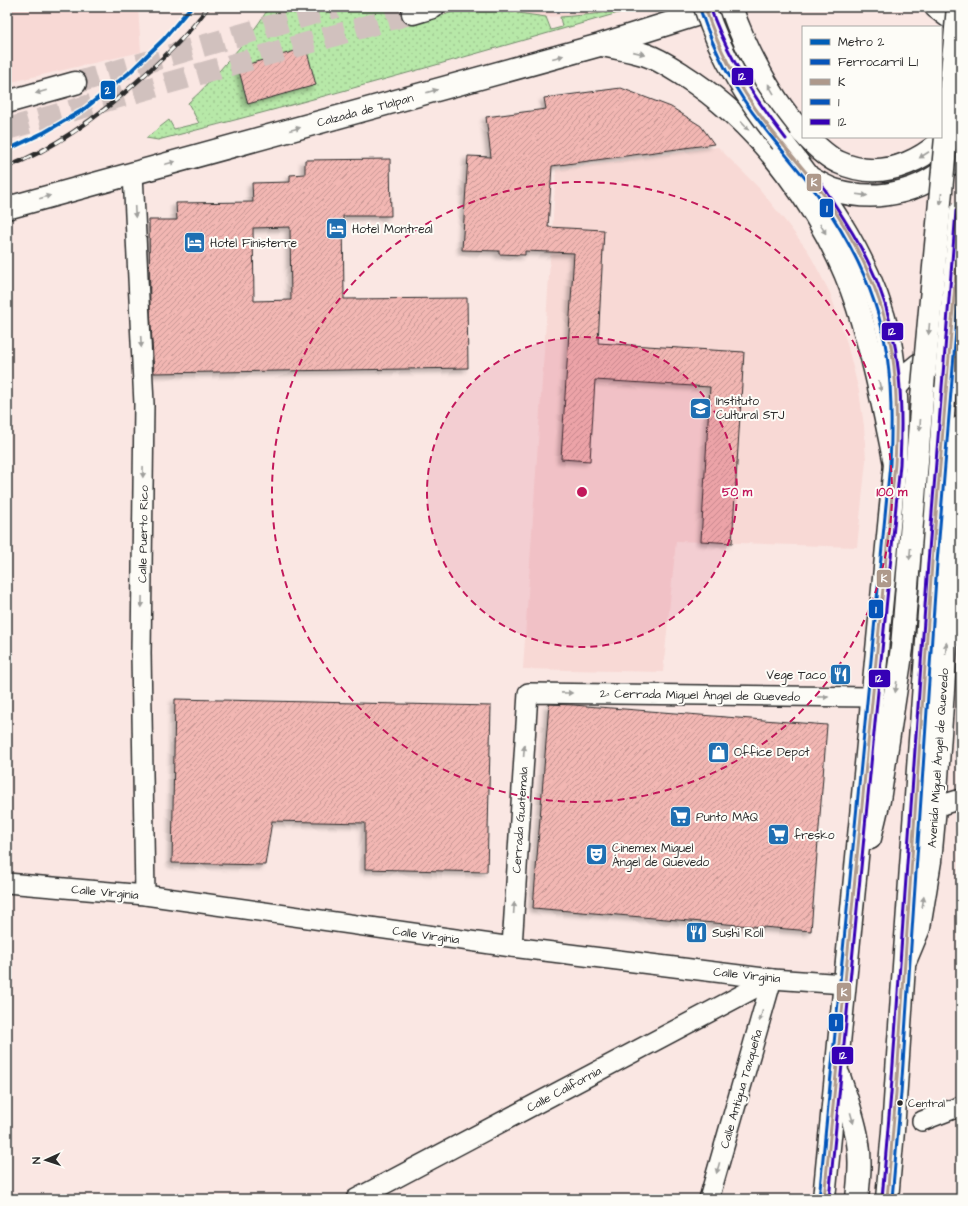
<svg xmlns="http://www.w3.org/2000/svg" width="968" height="1206" font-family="'Architects Daughter',sans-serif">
	<defs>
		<pattern id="green-dots" width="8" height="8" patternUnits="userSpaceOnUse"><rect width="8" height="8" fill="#b7e8a8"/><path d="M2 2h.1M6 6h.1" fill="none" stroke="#9ec791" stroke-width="1.8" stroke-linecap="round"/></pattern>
		<pattern id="building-hatch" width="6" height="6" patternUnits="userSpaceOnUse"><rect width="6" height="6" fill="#f2b7b3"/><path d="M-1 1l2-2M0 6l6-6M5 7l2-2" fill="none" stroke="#c49592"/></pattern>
		<filter id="shadow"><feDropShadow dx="-3.5" dy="3.5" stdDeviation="2" flood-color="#0004"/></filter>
	</defs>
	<rect width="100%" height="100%" fill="#fae7e3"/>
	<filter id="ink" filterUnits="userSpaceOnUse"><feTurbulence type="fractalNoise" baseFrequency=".025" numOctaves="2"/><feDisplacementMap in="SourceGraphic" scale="8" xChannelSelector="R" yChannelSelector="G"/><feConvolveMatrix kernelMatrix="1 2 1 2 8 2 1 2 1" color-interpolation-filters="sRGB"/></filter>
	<g filter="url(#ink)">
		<g fill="#f8d9d5">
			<path d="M7 7H138L141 52 7 83Z"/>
			<path d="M490 7H639L620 11 598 14 546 17 518 13Z"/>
			<path d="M718 147 758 187 786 222 808 251 830 293 846 340 859 391 864 426 866 461 857 547 676 541 663 672 523 669 556 170Z"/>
		</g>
		<path fill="url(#green-dots)" stroke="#718a6a" d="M269 7H411L416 23 470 7H490L518 13 546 17 551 30 562 27 560 17C586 15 612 13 639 7 479 53 319 99 158 140L146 138 169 120 174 129 199 123 188 103C202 91 214 77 226 63 242 45 257 28 269 7Z"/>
		<g fill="url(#building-hatch)" stroke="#2b2b2b" fill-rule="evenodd" filter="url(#shadow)">
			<path d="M306 48 316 85 248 104 238 67Z"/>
			<path d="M621 88 671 107 701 126 714 144 552 166 548 227 604 230 598 343 744 352 732 543 701 541 710 387 595 380 590 461 561 459 574 253 525 251V255L499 254V251L462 250 468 156 491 157 486 117 546 109 544 98Z"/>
			<path d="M390 159 391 216H343L344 299 467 298 468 368 154 373 150 309 149 220H177L176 203 253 202 252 183 290 182V175L305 174V160ZM290 227 291 300 254 301 253 228Z"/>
			<path d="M175 699 491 706 487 872 365 869V823L272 821 265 865 172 863Z"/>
			<path d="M549 704 573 705 827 725 811 931 533 908Z"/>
		</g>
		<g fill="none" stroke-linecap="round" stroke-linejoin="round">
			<path stroke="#d1c1be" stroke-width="22" stroke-dasharray="22 11" stroke-linecap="butt" d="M75 83 336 7"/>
			<path stroke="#d1c1be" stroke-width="22" stroke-dasharray="22 11" stroke-linecap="butt" d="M7 129 413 13"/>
			<defs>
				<g id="minor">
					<path d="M133 173 144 404 141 653 145 895"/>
					<path d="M935 807 961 799"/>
					<path d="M7 883 145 895 512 947 772 979 845 984"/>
					<path d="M512 947 528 693 872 697"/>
					<path d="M922 1121 961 1106"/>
					<path d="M356 1199 772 979"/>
					<path d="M709 1199 772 979"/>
				</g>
				<path id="tertiary" d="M906 959 919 928 930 861 935 807 961 427"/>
				<g id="secondary">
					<path d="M7 102 75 83"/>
					<path d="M782 142C829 201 872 262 889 337 898 379 897 422 895 464L824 1199"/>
					<path d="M812 179C819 183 826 187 834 190 879 204 931 191 961 153"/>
					<path d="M896 387C910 370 939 341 961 363"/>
					<path d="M870 838 879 800 902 648 923 386"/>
					<path d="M839 1076C846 1098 855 1120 858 1143 861 1161 859 1180 857 1199"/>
					<path d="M887 1199 893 1131 904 966 946 373"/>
				</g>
				<g id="trunk">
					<path d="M731 7C745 48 773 103 803 133"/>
					<path d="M936 7 957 23 961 29"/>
					<path d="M413 13 433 7"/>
					<path d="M602 45C616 48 632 50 646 55 659 59 672 68 683 75 762 125 828 217 857 305 874 357 884 410 895 464"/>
					<path d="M807 137C816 146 826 156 838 162 885 184 935 158 961 117"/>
					<path d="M7 208 600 45 721 7"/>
				</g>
			</defs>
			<use href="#minor" stroke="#2b2b2b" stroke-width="22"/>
			<use href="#tertiary" stroke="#2b2b2b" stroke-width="25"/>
			<use href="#secondary" stroke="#2b2b2b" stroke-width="25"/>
			<use href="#trunk" stroke="#2b2b2b" stroke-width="25"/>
			<use href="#minor" stroke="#fdfcf7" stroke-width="19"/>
			<use href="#tertiary" stroke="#fdfcf7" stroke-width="22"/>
			<use href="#secondary" stroke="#fdfcf7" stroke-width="22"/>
			<use href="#trunk" stroke="#fdfcf7" stroke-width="22"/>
			<defs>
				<path id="rail" d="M7 167C58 147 101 115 141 78 165 57 189 34 208 7"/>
			</defs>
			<use href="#rail" stroke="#2b2b2b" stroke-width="4.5"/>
			<use href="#rail" stroke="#fdfcf7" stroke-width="3" stroke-dasharray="9" stroke-linecap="butt"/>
			<defs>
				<g id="secondary-bridge">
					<path d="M705 7C721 58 749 101 782 142"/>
					<path d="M946 373 961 211"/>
					<path d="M923 386 958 7"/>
				</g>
			</defs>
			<use href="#secondary-bridge" stroke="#2b2b2b" stroke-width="25" stroke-linecap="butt"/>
			<use href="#secondary-bridge" stroke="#fdfcf7" stroke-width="22"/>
			<defs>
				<g id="bus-1">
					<path d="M705 7C718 49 739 87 765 122 784 147 805 170 824 195 857 242 883 295 892 352 898 389 897 427 895 464L824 1199"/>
					<path d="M887 1199 896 1093 932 563 961 211"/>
				</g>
				<g id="bus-2">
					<path d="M700 9C714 51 734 90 762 125 781 150 802 173 820 198 853 245 879 299 887 355 892 391 892 427 890 464L819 1199"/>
					<path d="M892 1199 901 1093 937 563 961 269"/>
				</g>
				<g id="bus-3">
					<path d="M710 7C727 56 754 98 786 139"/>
					<path d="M816 176C839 211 863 246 878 284 901 342 903 404 900 464L829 1199"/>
					<path d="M882 1199 891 1093 928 563 956 211"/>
				</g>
			</defs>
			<use href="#bus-1" stroke="#fdfcf7" stroke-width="6"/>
			<use href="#bus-2" stroke="#fdfcf7" stroke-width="6"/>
			<use href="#bus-3" stroke="#fdfcf7" stroke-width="6"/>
			<use href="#bus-1" stroke="#ae998b" stroke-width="3"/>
			<use href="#bus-2" stroke="#0554ba" stroke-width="3"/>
			<use href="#bus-3" stroke="#3600b5" stroke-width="3"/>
			<defs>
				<path id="rail-1" d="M525 7 563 9 601 7"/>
			</defs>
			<use href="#rail-1" stroke="#fdfcf7" stroke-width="7"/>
			<use href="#rail-1" stroke="#0554ba" stroke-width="4"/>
			<defs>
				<path id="metro-1" d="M7 150 45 132 83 110 129 73 164 39 191 7"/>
			</defs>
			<use href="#metro-1" stroke="#fdfcf7" stroke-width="7"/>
			<use href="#metro-1" stroke="#005eb8" stroke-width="4"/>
		</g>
		<defs><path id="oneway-solid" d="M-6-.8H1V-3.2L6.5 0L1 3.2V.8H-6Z"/></defs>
		<g fill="#9e9e9b">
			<use href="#oneway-solid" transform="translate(639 53) rotate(13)"/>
			<use href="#oneway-solid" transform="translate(558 57) rotate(-15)"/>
			<use href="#oneway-solid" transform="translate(771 89) rotate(-120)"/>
			<use href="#oneway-solid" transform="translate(432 91) rotate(-16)"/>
			<use href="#oneway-solid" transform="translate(41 92) rotate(164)"/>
			<use href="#oneway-solid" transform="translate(745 126) rotate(47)"/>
			<use href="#oneway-solid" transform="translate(295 129) rotate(-15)"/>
			<use href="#oneway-solid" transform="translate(924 155) rotate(147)"/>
			<use href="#oneway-solid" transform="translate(170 163) rotate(-15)"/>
			<use href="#oneway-solid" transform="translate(862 195) rotate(7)"/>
			<use href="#oneway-solid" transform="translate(45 197) rotate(-16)"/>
			<use href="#oneway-solid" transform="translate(941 199) rotate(95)"/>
			<use href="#oneway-solid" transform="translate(135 212) rotate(87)"/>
			<use href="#oneway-solid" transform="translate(823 229) rotate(59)"/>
			<use href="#oneway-solid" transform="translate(929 329) rotate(95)"/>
			<use href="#oneway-solid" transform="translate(141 342) rotate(87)"/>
			<use href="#oneway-solid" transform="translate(880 386) rotate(78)"/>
			<use href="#oneway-solid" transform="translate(920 425) rotate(95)"/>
			<use href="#oneway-solid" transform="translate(143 472) rotate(91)"/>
			<use href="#oneway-solid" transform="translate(910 554) rotate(95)"/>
			<use href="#oneway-solid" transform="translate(142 602) rotate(91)"/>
			<use href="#oneway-solid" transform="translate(946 648) rotate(-86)"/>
			<use href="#oneway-solid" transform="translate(896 687) rotate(98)"/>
			<use href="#oneway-solid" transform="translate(567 693) rotate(1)"/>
			<use href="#oneway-solid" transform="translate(823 697) rotate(1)"/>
			<use href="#oneway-solid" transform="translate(524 751) rotate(-86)"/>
			<use href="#oneway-solid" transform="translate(923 902) rotate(-81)"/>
			<use href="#oneway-solid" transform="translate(514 908) rotate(-86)"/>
			<use href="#oneway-solid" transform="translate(761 1016) rotate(106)"/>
			<use href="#oneway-solid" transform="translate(852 1118) rotate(74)"/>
			<use href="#oneway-solid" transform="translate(718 1168) rotate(106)"/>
		</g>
	</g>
	<circle cx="582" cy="492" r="155" fill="#c2185b" fill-opacity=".12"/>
	<g fill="none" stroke="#c2185b" stroke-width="2" stroke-dasharray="7 5">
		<circle cx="582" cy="492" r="155"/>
		<circle cx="582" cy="492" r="310"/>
	</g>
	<defs>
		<symbol id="hotel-square" viewBox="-11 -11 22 22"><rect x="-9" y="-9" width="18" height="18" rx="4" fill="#1f6fb2" stroke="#fdfcf7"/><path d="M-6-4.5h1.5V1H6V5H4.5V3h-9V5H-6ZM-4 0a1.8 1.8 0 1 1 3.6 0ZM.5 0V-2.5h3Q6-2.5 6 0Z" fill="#fff"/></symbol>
		<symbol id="school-square" viewBox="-11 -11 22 22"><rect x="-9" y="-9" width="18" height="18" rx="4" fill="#1f6fb2" stroke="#fdfcf7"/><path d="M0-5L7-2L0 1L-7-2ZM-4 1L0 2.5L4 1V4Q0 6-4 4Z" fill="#fff"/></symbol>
		<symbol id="restaurant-square" viewBox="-11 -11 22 22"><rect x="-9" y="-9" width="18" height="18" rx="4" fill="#1f6fb2" stroke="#fdfcf7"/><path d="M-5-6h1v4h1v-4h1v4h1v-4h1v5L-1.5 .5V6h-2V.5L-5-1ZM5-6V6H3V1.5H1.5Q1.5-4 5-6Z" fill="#fff"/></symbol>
		<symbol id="shop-square" viewBox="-11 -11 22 22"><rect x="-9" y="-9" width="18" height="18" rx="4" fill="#1f6fb2" stroke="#fdfcf7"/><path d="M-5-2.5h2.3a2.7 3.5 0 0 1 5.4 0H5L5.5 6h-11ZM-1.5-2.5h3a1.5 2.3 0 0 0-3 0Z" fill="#fff"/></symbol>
		<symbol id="supermarket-square" viewBox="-11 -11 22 22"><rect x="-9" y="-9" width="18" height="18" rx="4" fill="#1f6fb2" stroke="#fdfcf7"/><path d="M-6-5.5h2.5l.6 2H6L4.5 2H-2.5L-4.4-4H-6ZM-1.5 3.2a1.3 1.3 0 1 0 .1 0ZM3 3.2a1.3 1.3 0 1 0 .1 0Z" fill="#fff"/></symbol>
		<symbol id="theatre-square" viewBox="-11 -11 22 22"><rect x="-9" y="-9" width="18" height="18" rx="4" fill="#1f6fb2" stroke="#fdfcf7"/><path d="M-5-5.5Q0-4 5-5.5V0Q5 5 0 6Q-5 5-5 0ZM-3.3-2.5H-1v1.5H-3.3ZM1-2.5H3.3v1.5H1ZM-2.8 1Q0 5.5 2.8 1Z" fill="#fff"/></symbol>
	</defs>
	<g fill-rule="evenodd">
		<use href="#hotel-square" x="324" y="216" width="25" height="25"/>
		<use href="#hotel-square" x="182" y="230" width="25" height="25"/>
		<use href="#school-square" x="688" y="396" width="25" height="25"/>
		<use href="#restaurant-square" x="828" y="662" width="25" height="25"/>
		<use href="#shop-square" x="706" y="740" width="25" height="25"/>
		<use href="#supermarket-square" x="668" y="804" width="25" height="25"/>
		<use href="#supermarket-square" x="766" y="822" width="25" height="25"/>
		<use href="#theatre-square" x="584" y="842" width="25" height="25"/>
		<use href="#restaurant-square" x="684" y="920" width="25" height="25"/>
	</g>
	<circle fill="#2b2b2b" stroke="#fdfcf7" stroke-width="1.5" cx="900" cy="1103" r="3.5"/>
	<g text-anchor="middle" stroke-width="4" stroke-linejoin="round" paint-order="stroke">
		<g font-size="11" fill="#2b2b2b" stroke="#fdfcf7" text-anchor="start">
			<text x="908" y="1107">Central</text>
		</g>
		<g font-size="12" fill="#2b2b2b" stroke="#fdfcf7">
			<text transform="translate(365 110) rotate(-15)" y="4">Calzada de Tlalpan</text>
			<text transform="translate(143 534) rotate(-89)" y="4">Calle Puerto Rico</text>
			<text transform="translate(700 695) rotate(1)" y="4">2ª Cerrada Miguel Ángel de Quevedo</text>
			<text transform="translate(938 758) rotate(-86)" y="4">Avenida Miguel Ángel de Quevedo</text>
			<text transform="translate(520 820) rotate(-86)" y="4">Cerrada Guatemala</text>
			<text transform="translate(105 892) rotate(5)" y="4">Calle Virginia</text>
			<text transform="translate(426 935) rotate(8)" y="4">Calle Virginia</text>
			<text transform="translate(747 975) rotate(6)" y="4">Calle Virginia</text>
			<text transform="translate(564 1089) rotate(-28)" y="4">Calle California</text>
			<text transform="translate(741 1089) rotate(-74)" y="4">Calle Antigua Taxqueña</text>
		</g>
		<g font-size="12" fill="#2b2b2b" stroke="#fdfcf7" text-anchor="start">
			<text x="352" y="233">Hotel Montreal</text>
			<text x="210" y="247">Hotel Finisterre</text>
			<text x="716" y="405">Instituto<tspan x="716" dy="14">Cultural STJ</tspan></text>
			<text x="826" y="679" text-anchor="end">Vege Taco</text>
			<text x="734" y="756">Office Depot</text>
			<text x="696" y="821">Punto MAQ</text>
			<text x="794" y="839">fresko</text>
			<text x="612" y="852">Cinemex Miguel<tspan x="612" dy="14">Ángel de Quevedo</tspan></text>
			<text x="712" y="937">Sushi Roll</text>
		</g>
	</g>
	<circle cx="582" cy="492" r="6" fill="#c2185b" stroke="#fdfcf7" stroke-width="2"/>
	<g font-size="12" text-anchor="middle" font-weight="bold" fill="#c2185b" stroke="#fdfcf7" stroke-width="4" stroke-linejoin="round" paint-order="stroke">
		<text x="737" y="496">50 m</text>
		<text x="892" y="496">100 m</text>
	</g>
	<g stroke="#fdfcf7" stroke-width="1.5">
		<rect x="731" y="67" width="23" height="19" rx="4" fill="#3600b5"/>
		<rect x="100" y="80" width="16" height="20" rx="4" fill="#005eb8"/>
		<rect x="806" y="173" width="16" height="19" rx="4" fill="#ae998b"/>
		<rect x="819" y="198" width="15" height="20" rx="4" fill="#0554ba"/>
		<rect x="881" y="322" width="23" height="19" rx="4" fill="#3600b5"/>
		<rect x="876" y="569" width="16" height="19" rx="4" fill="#ae998b"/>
		<rect x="868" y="599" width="16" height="20" rx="4" fill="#0554ba"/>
		<rect x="868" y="669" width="23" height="19" rx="4" fill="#3600b5"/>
		<rect x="836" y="982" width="16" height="20" rx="4" fill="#ae998b"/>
		<rect x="828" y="1013" width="16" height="19" rx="4" fill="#0554ba"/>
		<rect x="831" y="1046" width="23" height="19" rx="4" fill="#3600b5"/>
	</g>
	<g font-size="11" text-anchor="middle" font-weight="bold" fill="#fff">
		<text x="742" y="80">12</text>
		<text x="108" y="94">2</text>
		<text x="814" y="186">K</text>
		<text x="827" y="212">1</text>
		<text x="892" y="335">12</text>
		<text x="884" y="582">K</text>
		<text x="876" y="613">1</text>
		<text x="879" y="682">12</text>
		<text x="844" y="996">K</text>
		<text x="836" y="1026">1</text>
		<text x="843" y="1059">12</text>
	</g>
	<rect width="968" height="1206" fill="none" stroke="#fdfcf7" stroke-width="24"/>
	<rect x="12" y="12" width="944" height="1182" fill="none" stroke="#2b2b2b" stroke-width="1.5" filter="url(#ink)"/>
	<rect x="802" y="26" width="140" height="112" fill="#fdfcf7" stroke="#a9a8a5"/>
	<rect x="810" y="39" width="20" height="6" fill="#005eb8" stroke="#a9a8a5"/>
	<text x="838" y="46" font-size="12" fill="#2b2b2b">Metro 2</text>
	<rect x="810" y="59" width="20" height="6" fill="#0554ba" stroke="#a9a8a5"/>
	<text x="838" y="66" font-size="12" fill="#2b2b2b">Ferrocarril L1</text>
	<rect x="810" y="79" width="20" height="6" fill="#ae998b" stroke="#a9a8a5"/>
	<text x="838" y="86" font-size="12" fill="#2b2b2b">K</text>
	<rect x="810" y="99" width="20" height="6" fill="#0554ba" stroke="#a9a8a5"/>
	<text x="838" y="106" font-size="12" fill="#2b2b2b">1</text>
	<rect x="810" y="119" width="20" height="6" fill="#3600b5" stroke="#a9a8a5"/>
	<text x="838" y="126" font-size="12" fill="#2b2b2b">12</text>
	<g transform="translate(46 1160) rotate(267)" stroke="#fdfcf7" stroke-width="3" paint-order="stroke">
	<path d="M0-3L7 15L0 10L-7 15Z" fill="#2b2b2b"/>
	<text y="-6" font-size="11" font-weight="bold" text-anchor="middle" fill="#2b2b2b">N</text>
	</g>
</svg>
